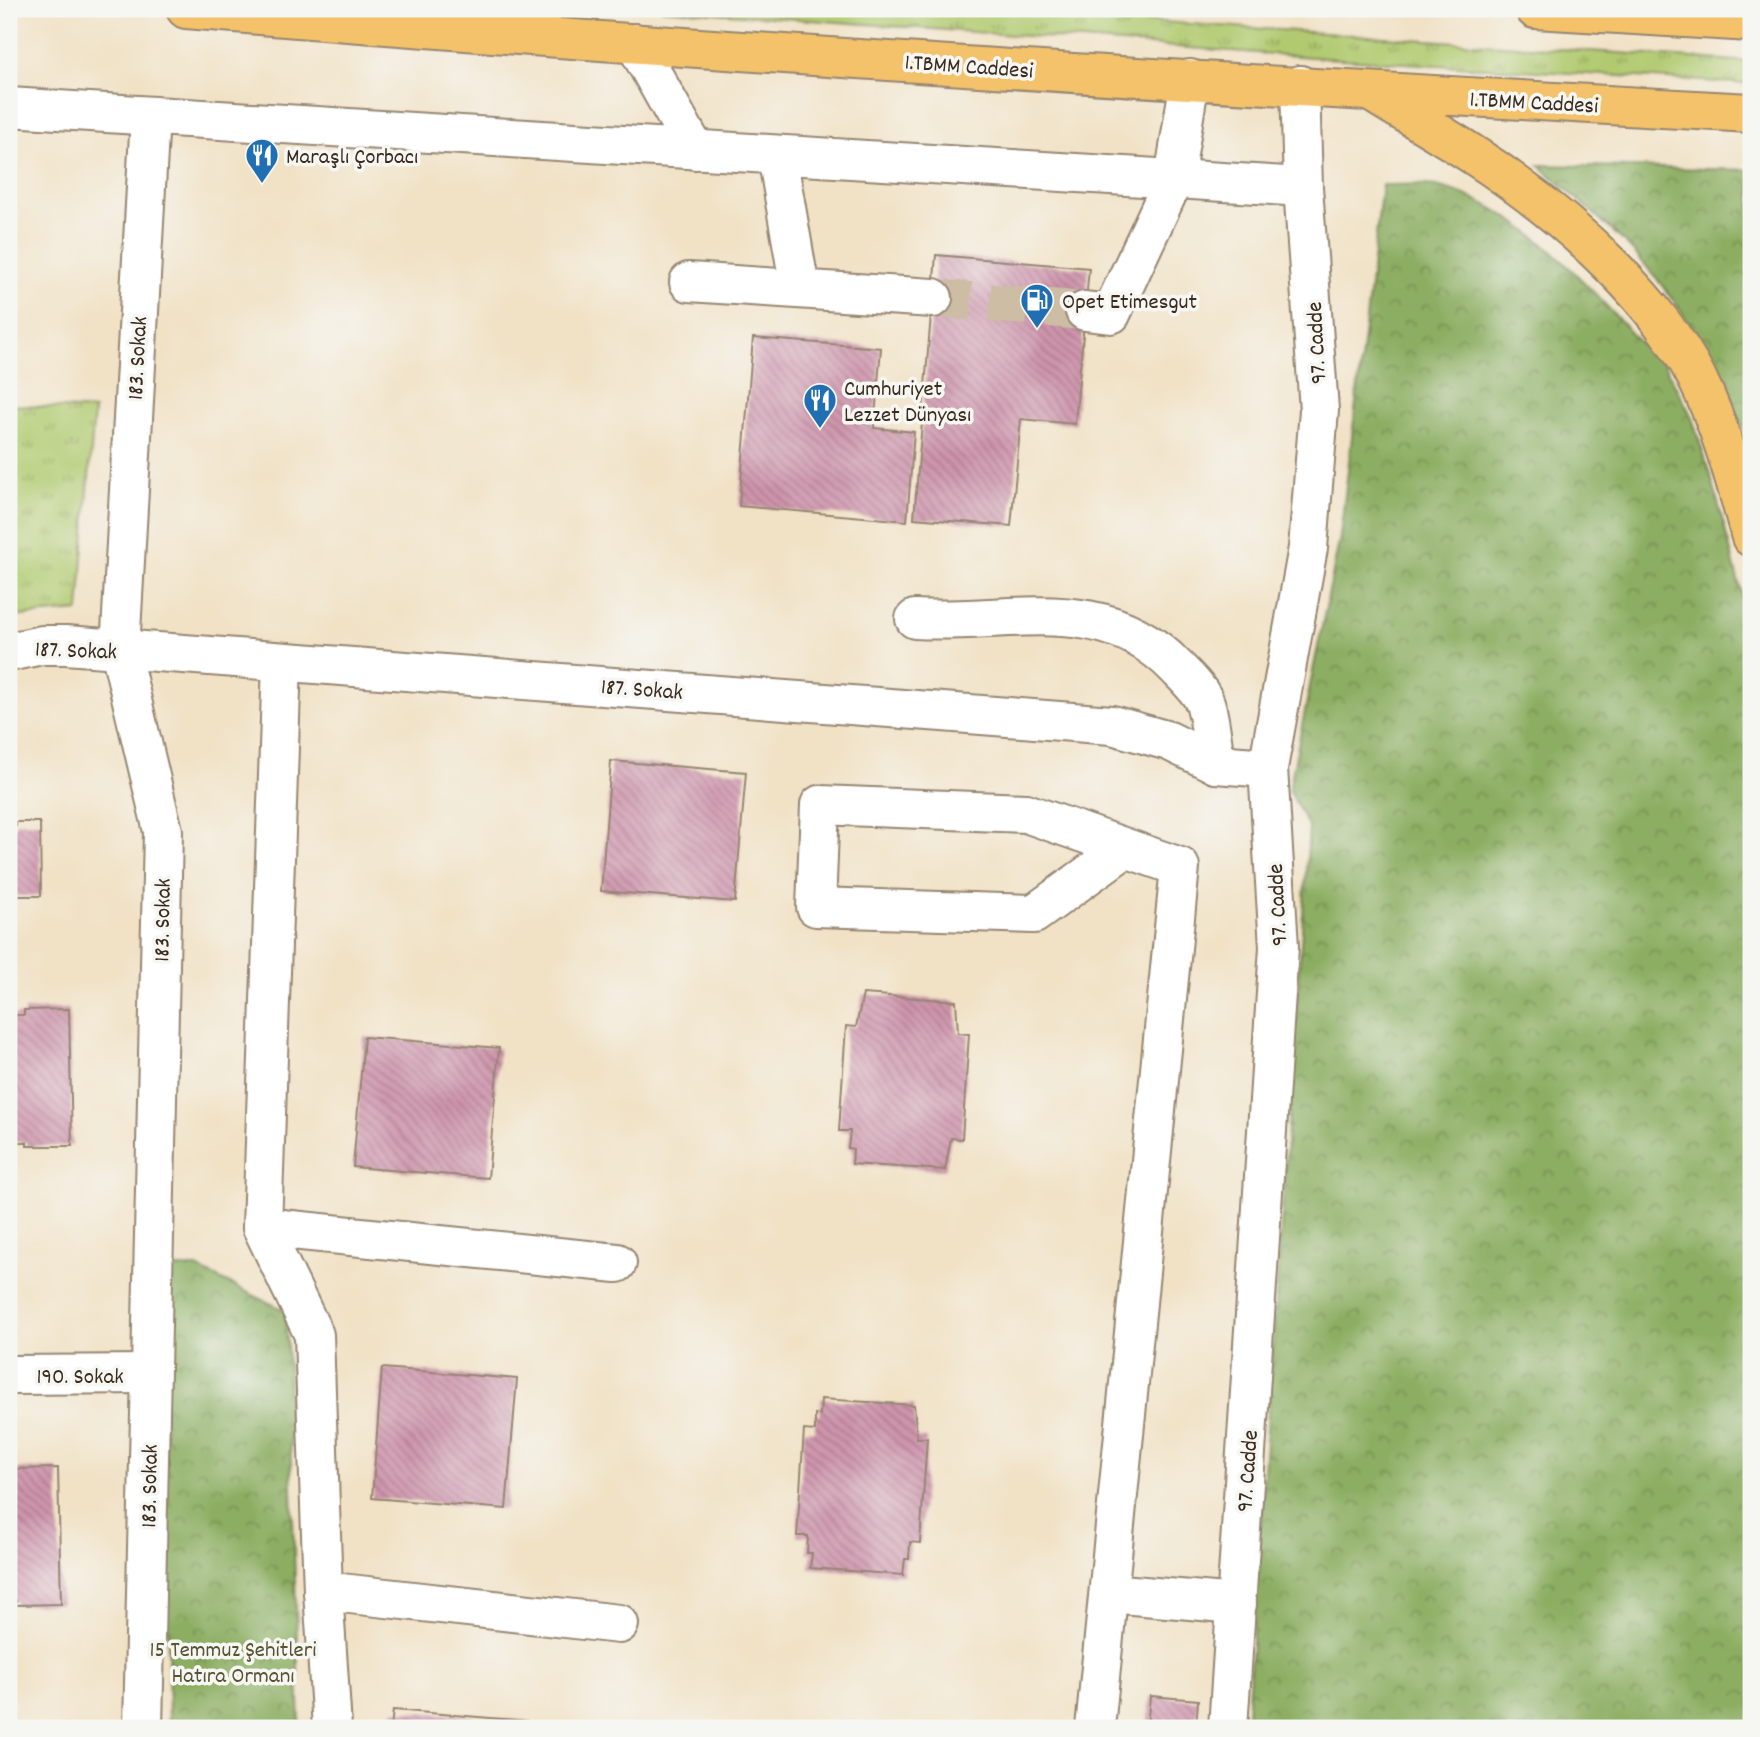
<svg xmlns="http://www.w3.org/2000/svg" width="1760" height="1737" font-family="Dekko,sans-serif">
	<defs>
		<pattern id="grass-tufts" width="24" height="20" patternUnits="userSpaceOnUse" patternTransform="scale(1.75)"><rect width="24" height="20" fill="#b1ca70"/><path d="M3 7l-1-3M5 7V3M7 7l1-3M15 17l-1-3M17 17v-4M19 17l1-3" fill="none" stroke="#91a45b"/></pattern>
		<pattern id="forest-crowns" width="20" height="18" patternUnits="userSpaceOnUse" patternTransform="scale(1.75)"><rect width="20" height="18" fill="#8cae62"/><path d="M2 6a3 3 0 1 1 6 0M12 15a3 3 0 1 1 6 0" fill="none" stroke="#748e50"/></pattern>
		<pattern id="building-back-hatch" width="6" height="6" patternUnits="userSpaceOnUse" patternTransform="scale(1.75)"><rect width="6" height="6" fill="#ce94ac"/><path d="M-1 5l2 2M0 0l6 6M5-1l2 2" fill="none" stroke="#a8798b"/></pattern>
	</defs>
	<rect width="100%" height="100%" fill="#f6f6f2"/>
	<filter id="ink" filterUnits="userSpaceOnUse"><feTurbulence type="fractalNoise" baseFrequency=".0143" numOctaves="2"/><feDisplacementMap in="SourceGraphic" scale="14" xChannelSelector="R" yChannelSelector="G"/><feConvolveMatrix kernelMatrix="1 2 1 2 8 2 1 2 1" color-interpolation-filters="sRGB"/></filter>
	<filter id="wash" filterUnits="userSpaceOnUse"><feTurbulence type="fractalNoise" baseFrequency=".00686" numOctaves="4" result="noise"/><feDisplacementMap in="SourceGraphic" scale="28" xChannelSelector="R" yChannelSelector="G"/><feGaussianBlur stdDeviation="1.57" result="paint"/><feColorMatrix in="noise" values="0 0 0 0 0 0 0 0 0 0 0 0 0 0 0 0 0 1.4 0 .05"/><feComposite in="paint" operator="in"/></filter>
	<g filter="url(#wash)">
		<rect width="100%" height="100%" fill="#f1e2c6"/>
		<g fill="url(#grass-tufts)" stroke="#767a47" stroke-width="2">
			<path d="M661 9H972L1751 62V84L1340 59Z"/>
			<path d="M9 405 94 410 79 611 9 617Z"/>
		</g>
		<g fill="url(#forest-crowns)" stroke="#646c40" stroke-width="2">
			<path d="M1539 165 1751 170V448C1722 374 1689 312 1634 252 1605 221 1570 194 1539 165Z"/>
			<path d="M1382 185C1400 185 1420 183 1436 186 1521 205 1586 284 1642 345H1654L1691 415 1714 487 1751 630V1728H1246L1309 828 1289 790 1340 537Z"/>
			<path d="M163 1268H197L286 1311 300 1728H169Z"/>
		</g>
		<g id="blocks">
			<g fill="url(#building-back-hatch)">
				<path d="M936 255 1089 268 1075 424 1021 419 1011 526 914 518Z"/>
				<path d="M753 338 881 348 874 428 914 432 907 521 739 506Z"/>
				<path d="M611 761 746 772 735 902 601 891Z"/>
				<path d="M16 822H40L41 896H9V826H16Z"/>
				<path d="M863 994 956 1001 958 1033 969 1034 962 1139 951 1138 945 1170 852 1164 853 1149 848 1148 850 1131H839L846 1026 856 1027Z"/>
				<path d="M69 1009 72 1146H27V1142H9V1015H24V1010Z"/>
				<path d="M364 1037 499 1048 488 1178 353 1167Z"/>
				<path d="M382 1368 517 1379 506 1509 372 1498Z"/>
				<path d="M821 1399 914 1405 917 1438H927L920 1543 910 1542 909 1559H905L903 1575 810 1568 812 1553H807L808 1536H797L804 1430 815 1431V1414L820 1415Z"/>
				<path d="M58 1468 61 1604 16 1605V1601H9V1474H13V1469Z"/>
				<path d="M1150 1696 1198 1700 1196 1728H1147Z"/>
				<path d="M393 1710 527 1721V1728H391Z"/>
			</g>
		</g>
	</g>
	<g filter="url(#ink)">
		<use href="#blocks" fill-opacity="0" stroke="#968672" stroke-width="2"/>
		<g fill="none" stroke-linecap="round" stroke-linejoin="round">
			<path stroke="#cdbda4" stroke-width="38" stroke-dasharray="38 19" stroke-linecap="butt" d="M933 298 1085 311"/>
			<defs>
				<g id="minor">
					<path d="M635 43 695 150"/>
					<path d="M9 107 1303 187"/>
					<path d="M777 155 800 289"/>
					<path d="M689 282 933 298"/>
					<path d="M1085 311 1111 314 1174 179 1190 79"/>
					<path d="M915 619C1007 625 1104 590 1177 668 1187 678 1202 692 1206 706 1211 724 1212 745 1216 764"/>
					<path d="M9 652 42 645H66L1112 725 1169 741 1216 764 1268 768"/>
					<path d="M282 662 262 1227 314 1335 323 1591 332 1728"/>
					<path d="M262 1227 617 1263"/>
					<path d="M9 1375 150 1374"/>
					<path d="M323 1591 619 1624"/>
					<path d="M1109 1593 1237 1604"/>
					<path d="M143 1728 163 831 120 650 150 116"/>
					<path d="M1095 1728 1180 867 1026 813 820 805 816 907 1034 914 1124 849"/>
					<path d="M1228 1728 1279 947 1268 768 1308 548 1319 410 1303 187 1300 85"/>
				</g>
				<g id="major">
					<path d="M186 9C707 52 1229 84 1751 113"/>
					<path d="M1535 9 1751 22"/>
				</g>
				<path id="highway" d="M1371 92C1417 121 1467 148 1510 180 1578 229 1657 301 1696 376 1721 426 1736 483 1751 537"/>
			</defs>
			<use href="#minor" stroke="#968672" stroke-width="42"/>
			<use href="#major" stroke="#968672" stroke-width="42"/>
			<use href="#highway" stroke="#968672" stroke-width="42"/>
			<use href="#minor" stroke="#fff" stroke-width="38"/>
			<use href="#major" stroke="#f4c26a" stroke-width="38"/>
			<use href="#highway" stroke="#f4c26a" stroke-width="38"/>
		</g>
	</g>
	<defs>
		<symbol id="restaurant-pin" viewBox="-11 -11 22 30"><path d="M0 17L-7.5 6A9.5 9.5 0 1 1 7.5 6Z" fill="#1f6fb2" stroke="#f6f6f2"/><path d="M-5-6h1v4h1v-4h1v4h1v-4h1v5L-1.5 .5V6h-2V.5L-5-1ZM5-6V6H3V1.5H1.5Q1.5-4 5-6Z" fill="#fff"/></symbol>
		<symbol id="fuel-pin" viewBox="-11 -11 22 30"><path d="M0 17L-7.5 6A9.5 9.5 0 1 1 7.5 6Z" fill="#1f6fb2" stroke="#f6f6f2"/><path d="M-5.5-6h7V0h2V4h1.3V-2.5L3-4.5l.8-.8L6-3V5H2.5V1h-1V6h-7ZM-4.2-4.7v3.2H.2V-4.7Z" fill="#fff"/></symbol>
	</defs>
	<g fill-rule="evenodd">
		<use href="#restaurant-pin" x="243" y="136" width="38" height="52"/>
		<use href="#fuel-pin" x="1018" y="281" width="38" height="52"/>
		<use href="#restaurant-pin" x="801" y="381" width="38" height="52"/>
	</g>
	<g text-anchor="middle" stroke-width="7" stroke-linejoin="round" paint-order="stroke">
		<g font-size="23" fill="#3b2a1e" stroke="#f6f6f2">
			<text transform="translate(969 65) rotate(4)" y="8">1.TBMM Caddesi</text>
			<text transform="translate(1534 101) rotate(3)" y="8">1.TBMM Caddesi</text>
			<text transform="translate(1315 343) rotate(-93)" y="8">97. Cadde</text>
			<text transform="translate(136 358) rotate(-87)" y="8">183. Sokak</text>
			<text transform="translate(76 649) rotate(2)" y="8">187. Sokak</text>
			<text transform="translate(642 688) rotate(4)" y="8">187. Sokak</text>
			<text transform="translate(1276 905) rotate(-93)" y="8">97. Cadde</text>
			<text transform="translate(161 920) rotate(-89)" y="8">183. Sokak</text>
			<text x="80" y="1383">190. Sokak</text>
			<text transform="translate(1246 1471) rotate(-86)" y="8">97. Cadde</text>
			<text transform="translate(148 1486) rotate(-89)" y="8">183. Sokak</text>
		</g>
		<g font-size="23" fill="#3b2a1e" stroke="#f6f6f2" text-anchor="start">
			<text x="286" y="163">Maraşlı Çorbacı</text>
			<text x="1062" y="308">Opet Etimesgut</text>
			<text x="844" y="395">Cumhuriyet<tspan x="844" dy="26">Lezzet Dünyası</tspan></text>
		</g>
		<g font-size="23" fill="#585232" stroke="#f6f6f2">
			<text x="233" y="1656">15 Temmuz Şehitleri<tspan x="233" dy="26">Hatıra Ormanı</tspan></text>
		</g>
	</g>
	<rect width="1760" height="1737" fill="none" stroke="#f6f6f2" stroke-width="35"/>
</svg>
